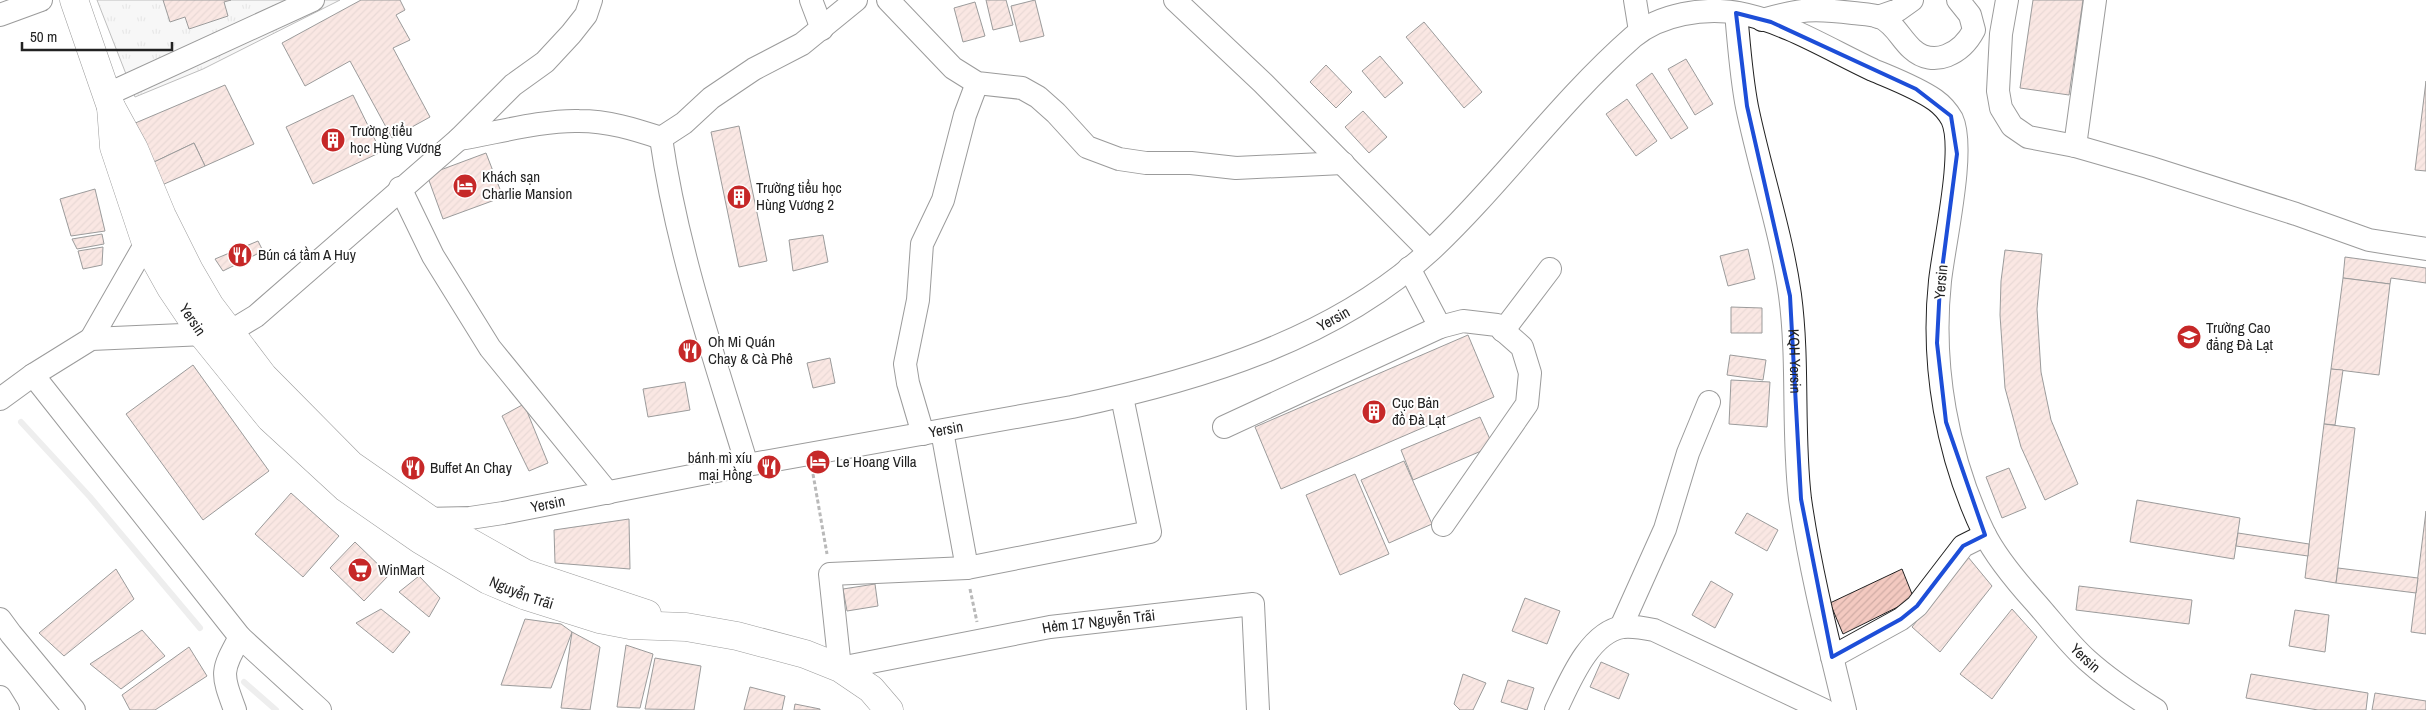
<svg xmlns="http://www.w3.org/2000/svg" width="2426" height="710" font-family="'Archivo Narrow',sans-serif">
	<defs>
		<pattern id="park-tufts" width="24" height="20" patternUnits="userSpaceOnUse" patternTransform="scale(1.25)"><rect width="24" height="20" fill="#eee"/><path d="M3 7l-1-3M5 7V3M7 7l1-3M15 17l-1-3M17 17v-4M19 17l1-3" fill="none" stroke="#ccc"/></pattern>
		<pattern id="building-hatch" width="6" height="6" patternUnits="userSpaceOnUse" patternTransform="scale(1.25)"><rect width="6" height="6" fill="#f3c9c0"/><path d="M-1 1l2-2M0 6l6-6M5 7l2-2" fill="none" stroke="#d0aca5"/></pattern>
	</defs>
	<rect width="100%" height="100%" fill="#fff"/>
	<path fill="url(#park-tufts)" stroke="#6f6f6f" d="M97 0H340L203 69 135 97Z"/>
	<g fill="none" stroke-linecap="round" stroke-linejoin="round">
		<g stroke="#d9d9d9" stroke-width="6">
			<path d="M21 422 90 497 200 628"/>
			<path d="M244 682 276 710"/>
		</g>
	</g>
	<g fill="url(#building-hatch)" stroke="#222">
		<path d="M163 0H231L224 2 228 16 189 29 185 17 170 22Z"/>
		<path d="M361 0H400L405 10 396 15 410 40 393 48 430 117 392 138 350 61 305 86 282 43Z"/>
		<path d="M986 0H1006L1013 25 993 30Z"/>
		<path d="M1035 0 1044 36 1020 42 1011 6Z"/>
		<path d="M2033 0H2083L2069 95 2020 88Z"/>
		<path d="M975 2 985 36 963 42 954 8Z"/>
		<path d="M1424 22 1482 92 1464 108 1406 37Z"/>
		<path d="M1380 56 1403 83 1385 98 1362 71Z"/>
		<path d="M1686 59 1713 104 1695 115 1668 69Z"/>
		<path d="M1326 65 1352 92 1336 108 1310 82Z"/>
		<path d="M1652 73 1688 128 1671 139 1636 85Z"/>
		<path d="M2426 81V171L2415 170Z"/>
		<path d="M225 85 254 144 205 166 194 143 152 163 133 124Z"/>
		<path d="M353 95 381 152 313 184 286 127Z"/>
		<path d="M1627 99 1657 141 1636 156 1606 114Z"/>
		<path d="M1363 111 1387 137 1369 153 1345 127Z"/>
		<path d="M739 126 767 261 739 267 711 132Z"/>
		<path d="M194 143 205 166 162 185 152 163Z"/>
		<path d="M486 153 503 197 443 219 427 175Z"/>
		<path d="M95 189 105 231 71 236 60 199Z"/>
		<path d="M102 234 104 244 77 249 72 239Z"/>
		<path d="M823 235 828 262 793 271 789 240Z"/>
		<path d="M258 241 263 251 223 271 215 259Z"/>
		<path d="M103 247 102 265 83 269 78 251Z"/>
		<path d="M1748 249 1755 279 1728 286 1720 256Z"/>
		<path d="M2005 250 2042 254 2037 309 2041 372 2051 420 2078 484 2045 500 2021 447 2005 388 2000 315 2001 281Z"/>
		<path d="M2345 257 2426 268V283L2391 278 2390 284 2343 278Z"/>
		<path d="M2343 278 2390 284 2379 375 2331 369Z"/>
		<path d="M1731 307 1762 308V333H1731Z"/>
		<path d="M1468 335 1494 397 1281 489 1255 427Z"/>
		<path d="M1730 355 1766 360 1763 380 1727 375Z"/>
		<path d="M830 358 835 383 813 388 807 363Z"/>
		<path d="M193 365 269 471 203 520 126 414Z"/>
		<path d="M2331 369 2343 370 2335 425 2324 424Z"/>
		<path d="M1731 380 1770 382 1767 427 1729 424Z"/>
		<path d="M685 382 690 410 648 417 643 389Z"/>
		<path d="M524 404 548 463 529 471 502 416Z"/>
		<path d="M1480 417 1493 446 1413 480 1401 450Z"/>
		<path d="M2324 424 2355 428 2336 583 2305 578Z"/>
		<path d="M1404 461 1432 524 1389 543 1361 480Z"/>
		<path d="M2009 468 2026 508 2002 518 1986 477Z"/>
		<path d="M1355 474 1389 554 1340 575 1306 495Z"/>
		<path d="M291 493 339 536 303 577 255 534Z"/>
		<path d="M2137 500 2240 518 2234 559 2130 542Z"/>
		<path d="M2426 511V634L2411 632Z"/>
		<path d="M1747 513 1778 530 1767 551 1735 533Z"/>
		<path d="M629 519 630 569 555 563 554 530Z"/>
		<path d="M2238 533 2309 544 2308 556 2236 546Z"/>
		<path d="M355 542 389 575 364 601 330 568Z"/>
		<path d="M1968 557 1992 586 1940 652 1912 627Z"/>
		<path d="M2338 568 2418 578 2416 593 2336 583Z"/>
		<path d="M116 569 134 599 64 656 39 633Z"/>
		<path d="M1902 569 1914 599 1843 634 1830 603Z"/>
		<path d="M419 576 440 598 429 617 399 592Z"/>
		<path d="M1711 581 1733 594 1715 628 1692 615Z"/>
		<path d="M875 584 878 606 847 611 843 589Z"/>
		<path d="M2079 586 2192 600 2189 624 2076 610Z"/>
		<path d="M1525 598 1560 611 1547 644 1512 631Z"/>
		<path d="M381 609 410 632 393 653 356 623Z"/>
		<path d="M2012 609 2037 637 1992 699 1960 674Z"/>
		<path d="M2295 610 2329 615 2325 652 2289 646Z"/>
		<path d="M525 619 561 624 572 632 551 688 501 685Z"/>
		<path d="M142 630 165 656 121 689 90 664Z"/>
		<path d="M572 632 600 647 590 710 561 708Z"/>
		<path d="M626 645 653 654 640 708 617 707Z"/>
		<path d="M189 647 207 676 155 710H130L122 695Z"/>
		<path d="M655 658 701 666 694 710 645 709Z"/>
		<path d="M1601 662 1629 674 1619 699 1590 687Z"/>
		<path d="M1463 674 1486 683 1473 710H1460L1454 704Z"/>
		<path d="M2251 674 2368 693 2366 710H2318L2246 698Z"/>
		<path d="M1508 680 1534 688 1527 710 1501 702Z"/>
		<path d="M750 687 785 696 782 710H744Z"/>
		<path d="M2375 693 2426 701V710H2372Z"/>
		<path d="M795 704 820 709V710H794Z"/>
	</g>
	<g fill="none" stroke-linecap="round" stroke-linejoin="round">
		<defs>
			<g id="minor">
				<path d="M811 0 822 29"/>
				<path d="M888 0 953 68 977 83 1022 88 1038 97 1056 113 1087 147 1119 159 1146 163H1191L1236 168 1343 163"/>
				<path d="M1175 0 1263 83 1429 251"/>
				<path d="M1635 0 1640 31"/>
				<path d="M2007 0 2001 34 1998 91 2001 108 2012 126 2028 137 2075 146 2148 167 2296 214 2369 240 2426 249"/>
				<path id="s1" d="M1736 13C1739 44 1741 76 1747 107 1760 170 1781 231 1790 295 1799 363 1792 431 1800 499 1810 570 1828 640 1845 710"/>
				<path d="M0 15 41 0"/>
				<path d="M1878 17 1898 10 1912 0"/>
				<path d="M1762 20C1801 9 1813 8 1853 13 1861 14 1872 14 1880 17 1895 24 1900 38 1912 49 1934 69 1962 53 1974 30L1970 15 1958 0"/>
				<path d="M106 95 313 0"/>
				<path d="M661 138C677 250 714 357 747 465"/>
				<path d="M459 139C496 133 543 120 579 121 608 121 634 129 661 138L684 123 711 98 754 69 802 44 856 0"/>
				<path d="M2075 146 2095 0"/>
				<path d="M400 188 433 256 490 348 608 493"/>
				<path d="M1409 268 1440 327 1463 321 1497 325 1522 347 1530 373 1527 404 1443 525"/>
				<path d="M1503 331 1550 269"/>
				<path d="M91 339 154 229"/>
				<path d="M33 375 240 637C221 672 221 672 235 710"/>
				<path id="s2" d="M1122 397 1150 532 967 568 830 574 840 668 1050 627 1253 604 1258 710"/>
				<path d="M0 399 33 375 91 339 228 333 256 316 459 139 513 85 545 62 571 34 586 15 591 0"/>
				<path d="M1224 427 1440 327"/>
				<path d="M942 431 967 568"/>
				<path d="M923 434 908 383 905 364 918 300 922 244 943 200 965 115 977 83"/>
				<path id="s3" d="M424 519 470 518 503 513 747 465 1072 407C1199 380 1334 340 1431 250 1502 183 1559 102 1633 37 1660 14 1704 7 1739 13 1786 22 1830 50 1873 70 1894 79 1916 87 1935 100 1942 105 1948 112 1952 119 1966 149 1944 244 1940 281 1931 365 1947 456 1984 533 1996 557 2017 582 2035 602 2052 621 2068 643 2087 660 2108 679 2132 695 2156 710"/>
				<path d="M0 619 11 634 74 710"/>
				<path d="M1621 627 1665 529 1688 453 1709 402"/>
				<path d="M240 637 320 710"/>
				<path d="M1832 657 1901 619 1917 606 1963 546 1985 535"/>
				<path d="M0 697 8 710"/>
				<path d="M1556 710C1569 683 1589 632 1623 627 1633 626 1644 628 1654 630L1824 710"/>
			</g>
			<g id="major">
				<path d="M74 0 111 107 134 149 162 216 189 270 210 306 263 376 351 465 430 520 524 573 647 614"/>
				<path id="s4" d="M111 107 114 147 146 243 171 288 202 334 270 418 346 488 421 540 488 580 526 596 599 619 630 625 686 627 737 636 805 654 840 668 871 689 889 710"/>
			</g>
		</defs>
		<use href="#minor" stroke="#222" stroke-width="24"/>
		<use href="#major" stroke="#222" stroke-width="29"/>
		<g stroke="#646464" stroke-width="3" stroke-dasharray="4 2.5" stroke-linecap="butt">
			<path d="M813 474 827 554"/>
			<path d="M970 589 977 622"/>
		</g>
		<use href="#minor" stroke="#fff" stroke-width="22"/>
		<use href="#major" stroke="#fff" stroke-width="28"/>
	</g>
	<path d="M0 0H2426V710H0ZM1736 13 1771 22 1916 89 1951 116 1957 154 1940 285 1937 343 1946 422 1985 535 1963 546 1917 606 1901 619 1832 657 1801 499 1790 296 1747 106Z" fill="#fff" fill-opacity=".55" fill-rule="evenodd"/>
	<path fill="none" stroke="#1d4ed8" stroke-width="4" stroke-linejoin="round" d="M1736 13 1771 22 1916 89 1951 116 1957 154 1940 285 1937 343 1946 422 1985 535 1963 546 1917 606 1901 619 1832 657 1801 499 1790 296 1747 106Z"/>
	<defs>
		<symbol id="building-disc" viewBox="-11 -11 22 22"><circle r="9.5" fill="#c62828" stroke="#fff"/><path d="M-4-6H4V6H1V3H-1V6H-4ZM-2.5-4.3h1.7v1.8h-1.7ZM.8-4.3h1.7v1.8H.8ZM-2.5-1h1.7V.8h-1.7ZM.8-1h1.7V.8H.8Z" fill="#fff"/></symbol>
		<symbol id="hotel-disc" viewBox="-11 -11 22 22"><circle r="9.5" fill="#c62828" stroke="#fff"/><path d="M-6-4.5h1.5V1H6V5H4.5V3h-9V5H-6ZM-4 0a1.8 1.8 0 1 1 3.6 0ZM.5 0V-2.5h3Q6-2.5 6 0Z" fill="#fff"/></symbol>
		<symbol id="restaurant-disc" viewBox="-11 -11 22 22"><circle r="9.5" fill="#c62828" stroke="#fff"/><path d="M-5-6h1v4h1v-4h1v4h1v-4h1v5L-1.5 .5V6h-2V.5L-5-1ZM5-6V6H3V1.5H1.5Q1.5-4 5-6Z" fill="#fff"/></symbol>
		<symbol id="university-disc" viewBox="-11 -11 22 22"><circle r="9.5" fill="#c62828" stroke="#fff"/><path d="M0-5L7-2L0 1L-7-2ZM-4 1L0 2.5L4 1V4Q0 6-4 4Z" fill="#fff"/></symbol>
		<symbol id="supermarket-disc" viewBox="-11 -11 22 22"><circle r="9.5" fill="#c62828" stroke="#fff"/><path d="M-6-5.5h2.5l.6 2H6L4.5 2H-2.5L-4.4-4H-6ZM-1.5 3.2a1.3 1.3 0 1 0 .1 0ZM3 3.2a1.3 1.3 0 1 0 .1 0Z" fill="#fff"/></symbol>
	</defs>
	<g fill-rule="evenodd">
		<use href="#building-disc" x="319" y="126" width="28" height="28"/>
		<use href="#hotel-disc" x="451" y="172" width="28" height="28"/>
		<use href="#building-disc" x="725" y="183" width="28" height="28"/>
		<use href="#restaurant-disc" x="226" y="241" width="28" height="28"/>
		<use href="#university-disc" x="2175" y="323" width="28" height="28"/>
		<use href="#restaurant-disc" x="676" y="337" width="28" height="28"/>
		<use href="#building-disc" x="1360" y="398" width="28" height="28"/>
		<use href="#hotel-disc" x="804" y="448" width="28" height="28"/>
		<use href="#restaurant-disc" x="755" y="453" width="28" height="28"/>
		<use href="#restaurant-disc" x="399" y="454" width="28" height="28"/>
		<use href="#supermarket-disc" x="346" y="556" width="28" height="28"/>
	</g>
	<g text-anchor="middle" stroke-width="4" stroke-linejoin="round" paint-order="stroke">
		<g font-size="15" fill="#222" stroke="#fff" text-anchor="start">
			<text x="350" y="136">Trường tiểu<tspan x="350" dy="17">học Hùng Vương</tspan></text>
			<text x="482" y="182">Khách sạn<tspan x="482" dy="17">Charlie Mansion</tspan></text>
			<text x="756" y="193">Trường tiểu học<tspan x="756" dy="17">Hùng Vương 2</tspan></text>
			<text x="258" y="260">Bún cá tầm A Huy</text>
			<text x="2206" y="333">Trường Cao<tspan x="2206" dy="17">đẳng Đà Lạt</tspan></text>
			<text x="708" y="347">Oh Mi Quán<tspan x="708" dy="17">Chay &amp; Cà Phê</tspan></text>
			<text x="1392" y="408">Cục Bản<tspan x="1392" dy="17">đồ Đà Lạt</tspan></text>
			<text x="752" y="463" text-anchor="end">bánh mì xíu<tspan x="752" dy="17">mại Hồng</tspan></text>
			<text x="836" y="467">Le Hoang Villa</text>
			<text x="430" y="473">Buffet An Chay</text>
			<text x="378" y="575">WinMart</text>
		</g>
		<g font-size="15" fill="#222" stroke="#fff">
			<text transform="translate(1941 282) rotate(-85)" y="5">Yersin</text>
			<text dy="5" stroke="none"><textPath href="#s3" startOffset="935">Yersin</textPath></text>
			<text dy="5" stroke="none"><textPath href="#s4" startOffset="231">Yersin</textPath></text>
			<text dy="5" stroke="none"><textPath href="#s1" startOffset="354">KQH Yersin</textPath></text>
			<text dy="5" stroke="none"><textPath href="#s3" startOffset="530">Yersin</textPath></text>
			<text dy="5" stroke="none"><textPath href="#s3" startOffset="125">Yersin</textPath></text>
			<text dy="5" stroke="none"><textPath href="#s4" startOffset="665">Nguyễn Trãi</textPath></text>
			<text dy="5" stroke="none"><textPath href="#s2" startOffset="819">Hẻm 17 Nguyễn Trãi</textPath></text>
			<text dy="5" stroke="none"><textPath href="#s3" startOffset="2285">Yersin</textPath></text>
		</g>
	</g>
	<path d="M22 42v8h150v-8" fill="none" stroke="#222222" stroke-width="2.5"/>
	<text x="30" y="42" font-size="15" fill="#222222" stroke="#ffffff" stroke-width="4" paint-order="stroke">50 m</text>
</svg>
